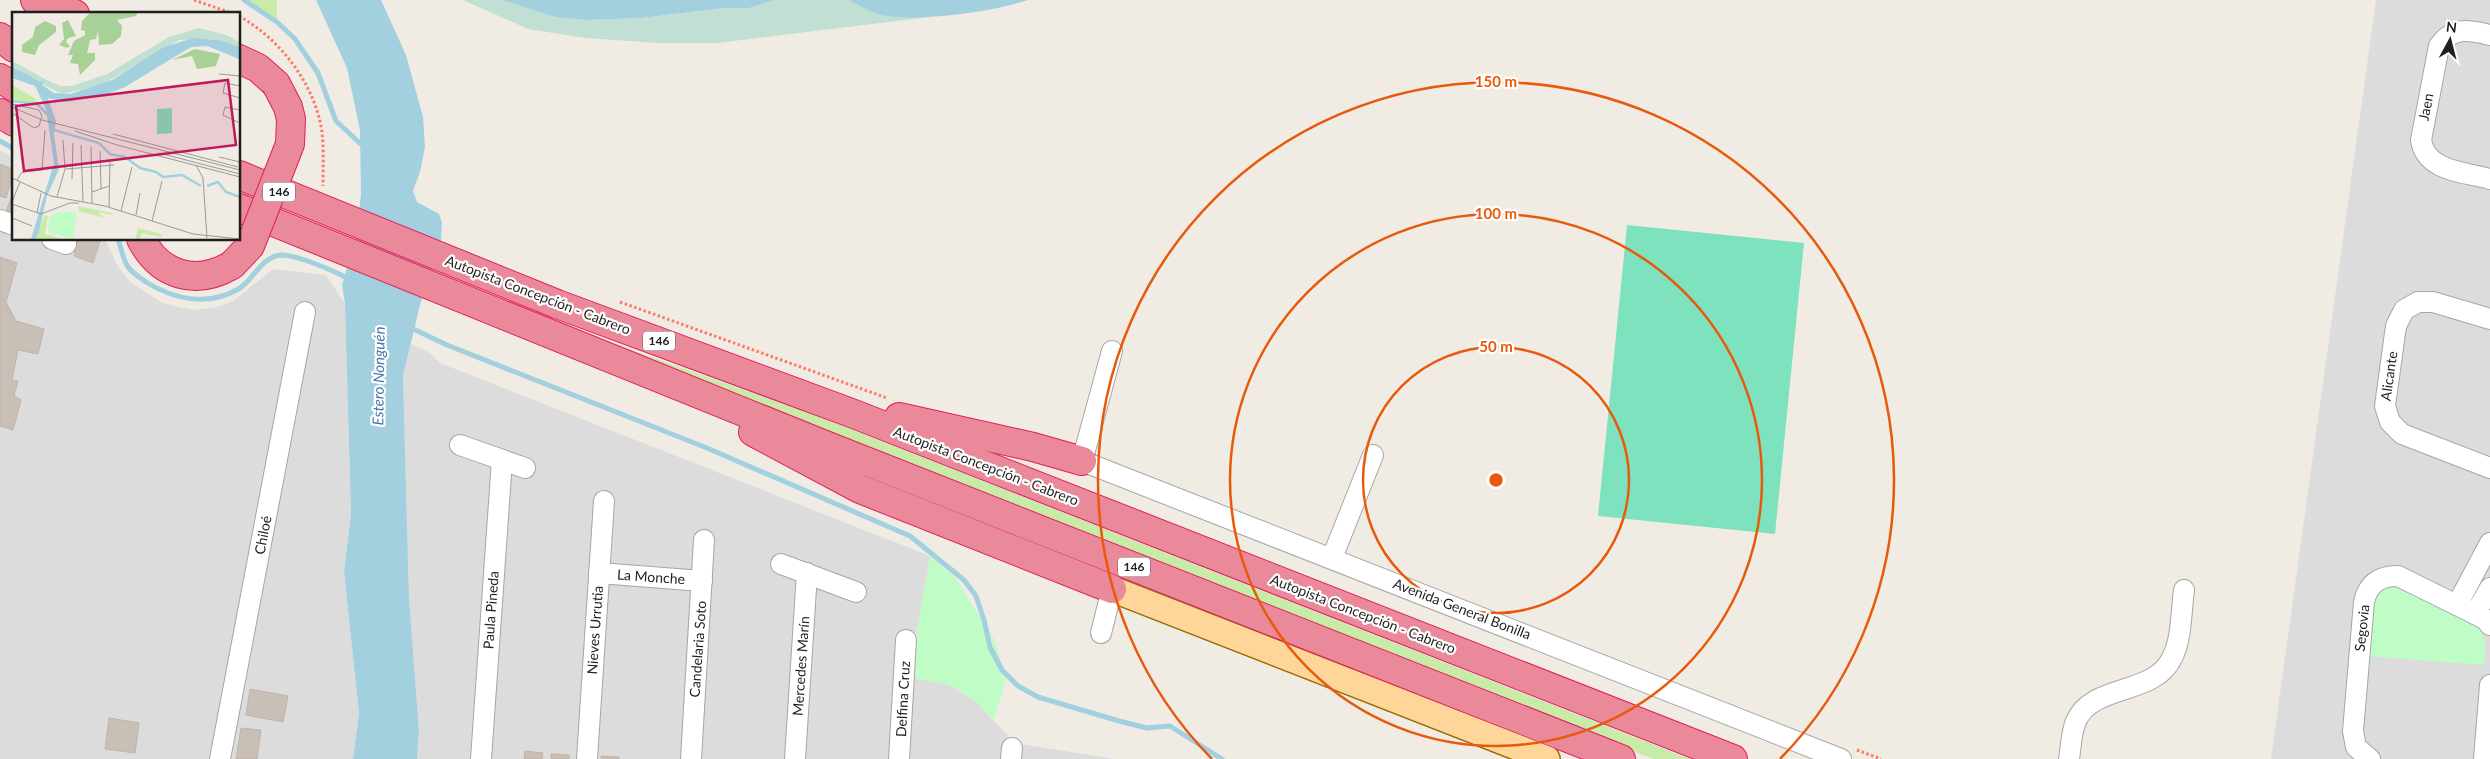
<svg xmlns="http://www.w3.org/2000/svg" width="2490" height="759" font-family="Lato,sans-serif">
	<rect width="100%" height="100%" fill="#f0ece4"/>
	<g fill="#dddcdc">
		<path d="M2376 0H2490V759H2271Z"/>
		<path d="M0 150 14 158V239H105L116 263 129 281 162 303 178 307 195 310 217 307 233 301 273 269 326 275 345 304 351 514 344 572 359 713 353 759H0Z"/>
		<path d="M411 344 430 353 440 363 930 556 909 677 946 683 974 700 1015 743 1115 759H417L419 731 409 598 403 376Z"/>
	</g>
	<g fill="#c8eca8">
		<path d="M244 0H277V22Z"/>
		<path d="M533 315 815 415 1690 759H1653L810 427Z"/>
	</g>
	<path fill="#c1dfd2" d="M463 0H502L555 17 587 20 641 18 724 8H749L775 0H848L885 16 929 17 717 43H658L586 38 528 29Z"/>
	<g fill="#c0fcc6">
		<path d="M930 556 954 576 994 639 1006 679 994 720C963 687 953 684 909 678Z"/>
		<path d="M2389 584 2478 625 2485 642 2484 665 2365 656 2372 598Z"/>
	</g>
	<path fill="#7fe2be" d="M1627 225 1804 243 1775 534 1598 516Z"/>
	<g fill="#a3d0df">
		<path d="M316 0H381L406 55 423 117 425 147 420 172 413 191 417 202 439 214 442 222 441 240 420 305 403 376 409 598 419 731 417 759H353L359 713 344 572 351 514 345 304 342 285 356 238 361 194 360 130 347 68Z"/>
		<path d="M502 0H775L749 8H724L641 18 587 20 555 17Z"/>
		<path d="M848 0H1028C991 12 926 21 887 16 874 15 860 5 848 0Z"/>
	</g>
	<g fill="none" stroke-linecap="round" stroke-linejoin="round">
		<g stroke="#a3d0df" stroke-width="5">
			<path d="M244 0 277 22 295 39 318 73 336 121 365 148"/>
			<path d="M0 141 14 149"/>
			<path d="M118 239C121 247 123 260 128 267 132 273 141 278 146 282 175 300 209 307 240 288 253 280 262 256 281 255 298 255 334 271 349 279"/>
			<path d="M409 327 447 345 707 448 910 536 964 580 976 596 984 620 990 647 1002 670 1018 686 1038 697 1119 721 1147 728 1170 726 1222 759"/>
		</g>
	</g>
	<g fill="#c8bfb7" stroke="#c2b3a6">
		<path d="M0 164 14 170 6 198 0 196Z"/>
		<path d="M13 193H14V217L5 214Z"/>
		<path d="M77 239H93L100 241 93 263 74 256Z"/>
		<path d="M0 257 17 263 6 302 16 321 44 329 38 354 18 350 12 380 18 381 14 396 21 400 13 430 0 426Z"/>
		<path d="M250 689 288 696 283 722 246 715Z"/>
		<path d="M109 718 139 723 135 753 105 749Z"/>
		<path d="M241 728 261 730 257 759H236Z"/>
		<path d="M525 751 543 753 542 759H524Z"/>
		<path d="M551 754 569 755V759H551Z"/>
		<path d="M601 756 619 757V759H601Z"/>
	</g>
	<g fill="none" stroke-linecap="round" stroke-linejoin="round">
		<defs>
			<g id="minor">
				<path d="M2490 35C2470 30 2453 26 2439 46L2421 140C2426 172 2465 172 2490 179"/>
				<path d="M0 220 14 225"/>
				<path d="M52 239 66 244"/>
				<path d="M2490 319 2433 302H2418L2404 310 2396 326 2385 406 2390 422 2402 434 2490 468"/>
				<path d="M1112 351 1082 461 1841 759"/>
				<path d="M460 445 525 468"/>
				<path d="M1332 558 1373 455"/>
				<path d="M781 564 856 592"/>
				<path d="M599 573 702 581"/>
				<path d="M2457 605 2490 543"/>
				<path d="M2475 614 2490 588"/>
				<path d="M1101 633 1112 589"/>
				<path d="M220 759 305 312"/>
				<path d="M481 759 502 460"/>
				<path d="M587 759 604 501"/>
				<path d="M691 759 704 540"/>
				<path d="M795 759 807 573"/>
				<path d="M899 759 906 640"/>
				<path d="M1011 759 1012 748"/>
				<path d="M2069 759C2071 747 2071 733 2076 721 2093 683 2154 696 2172 658 2182 639 2181 611 2184 590"/>
				<path d="M2370 759 2356 747 2353 731 2364 602C2368 584 2379 576 2398 576L2485 619 2490 625"/>
				<path d="M2484 759 2490 685"/>
			</g>
			<path id="major" d="M1112 589 1547 759"/>
			<g id="highway">
				<path d="M35 0 75 14"/>
				<path d="M0 37 14 48"/>
				<path d="M239 59 258 68 276 84"/>
				<path d="M0 78 14 87"/>
				<path d="M0 113 14 122"/>
				<path d="M239 175 557 304 854 414 1733 759"/>
				<path d="M239 208 830 447 1621 759"/>
				<path d="M141 239C160 276 196 286 232 265"/>
				<path d="M899 417 1033 447 1082 461"/>
				<path d="M753 432 860 489 1112 589"/>
			</g>
		</defs>
		<use href="#minor" stroke="#a6a6a6" stroke-width="22"/>
		<use href="#major" stroke="#996a00" stroke-width="28"/>
		<use href="#highway" stroke="#e21d5c" stroke-width="30"/>
		<g stroke="#ff7a66" stroke-width="3" stroke-dasharray="2.5 2.5" stroke-linecap="butt">
			<path d="M194 0 234 14"/>
			<path d="M239 16C280 39 315 84 322 132 324 150 323 168 323 186"/>
			<path d="M620 302 887 398"/>
			<path d="M1857 750 1881 759"/>
		</g>
		<use href="#minor" stroke="#fff" stroke-width="20"/>
		<use href="#major" stroke="#ffd69a" stroke-width="25"/>
		<use href="#highway" stroke="#ea8999" stroke-width="28"/>
		<defs>
			<path id="highway-bridge" d="M232 265 250 246 290 144 291 119 288 107 276 84"/>
		</defs>
		<use href="#highway-bridge" stroke="#e21d5c" stroke-width="30" stroke-linecap="butt"/>
		<use href="#highway-bridge" stroke="#ea8999" stroke-width="28"/>
	</g>
	<g fill="none" stroke="#e8590c" stroke-width="2.5">
		<circle cx="1496" cy="480" r="133"/>
		<circle cx="1496" cy="480" r="266"/>
		<path d="M1212 759A398 398 0 1 1 1780 759"/>
	</g>
	<g text-anchor="middle" stroke-width="4.5" stroke-linejoin="round" paint-order="stroke">
		<g fill="#fff" stroke="#626262" stroke-width="1">
			<rect x="263" y="182.5" width="32" height="19" rx="4"/>
			<rect x="643" y="331.5" width="32" height="19" rx="4"/>
			<rect x="1118" y="557.5" width="32" height="19" rx="4"/>
		</g>
		<g font-size="12" font-weight="bold" fill="#1f1f1f">
			<text x="279" y="196">146</text>
			<text x="659" y="345">146</text>
			<text x="1134" y="571">146</text>
		</g>
		<g font-size="14" fill="#1f1f1f" stroke="#fff">
			<text transform="translate(2426 107) rotate(-79)" y="5">Jaen</text>
			<text transform="translate(538 295) rotate(21)" y="5">Autopista Concepción - Cabrero</text>
			<text transform="translate(2389 376) rotate(-82)" y="5">Alicante</text>
			<text transform="translate(986 466) rotate(21)" y="5">Autopista Concepción - Cabrero</text>
			<text transform="translate(263 535) rotate(-79)" y="5">Chiloé</text>
			<text transform="translate(651 577) rotate(4)" y="5">La Monche</text>
			<text transform="translate(1462 609) rotate(21)" y="5">Avenida General Bonilla</text>
			<text transform="translate(491 610) rotate(-86)" y="5">Paula Pineda</text>
			<text transform="translate(1363 614) rotate(21)" y="5">Autopista Concepción - Cabrero</text>
			<text transform="translate(2362 628) rotate(-84)" y="5">Segovia</text>
			<text transform="translate(595 630) rotate(-86)" y="5">Nieves Urrutia</text>
			<text transform="translate(698 649) rotate(-86)" y="5">Candelaria Soto</text>
			<text transform="translate(801 666) rotate(-86)" y="5">Mercedes Marín</text>
			<text transform="translate(903 699) rotate(-87)" y="5">Delfina Cruz</text>
		</g>
		<g font-size="15" font-style="italic" fill="#4475ab" stroke="#fff">
			<text transform="translate(379 376) rotate(-89)" y="5">Estero Nonguén</text>
		</g>
	</g>
	<g transform="translate(12 12)">
		<rect width="228" height="228" fill="#f0ece4"/>
		<path d="M0 73 21 85 28 93 0 87ZM66 194 101 201V203L86 200 92 206 67 199ZM32 203 36 204 33 222 50 227H24ZM126 216 150 222 149 225 130 221 128 227H123Z" fill="#c8eca8"/>
		<path d="M79 0H126L124 4 105 8 110 14 109 24 100 32 87 33 86 19 84 27 78 28 75 41H83V48L68 63 66 52 58 51 61 43H56L62 29 73 23V19L69 18 70 9ZM56 8 64 24 56 26 54 30 58 34 55 36 47 33 52 27 50 11ZM33 9 44 14V20L27 33 23 43 10 40V33L21 25 23 15ZM183 37 208 42 204 54 185 57 180 44 160 48Z" fill="#a7d197"/>
		<path d="M187 16 214 23 227 30V35L201 27 167 28 89 73 50 82 30 72 33 67 48 74H60L95 62 157 25ZM0 50 4 51 33 67 29 70 13 62 0 55Z" fill="#c1dfd2"/>
		<path d="M47 200H65L61 227 36 220 38 204Z" fill="#c0fcc6"/>
		<path d="M160 96V121L145 122V97Z" fill="#7fe2be"/>
		<path d="M181 26 207 28 227 35V47L195 34 179 35 113 75 90 84 54 90 36 86 44 109 42 122 47 157 35 184 27 219 24 227H19L42 151 34 97 23 74 0 66V55L29 70 33 67 30 73 42 81 58 82 100 68 152 35Z" fill="#a3d0df"/>
		<path fill="none" stroke="#a3d0df" stroke-width="2.5" d="M0 89 25 92 36 103M42 118 87 131 98 142 113 145 128 156 144 160 151 165 170 163 189 174M195 174 206 170 214 180 228 185"/>
		<path fill="none" stroke="#9c9a95" stroke-width="1" d="M207 62 228 64M228 74 213 71 211 81 228 86M0 92 27 98 30 104 27 114 22 116 0 101M0 95 30 108 228 158M228 98 213 95 211 103 228 111M63 119 105 133M101 122 226 155M69 133 71 189M105 133 228 165M79 135 80 191M88 139 89 177M147 141 228 162M207 145 228 150M184 153 191 166 195 226M54 157 102 153M0 166 39 184 93 194 181 222 228 227M60 167 61 131M5 168 10 160 30 158 33 118M80 180 97 174M45 185 53 157 51 128M0 190 8 170M0 192 29 202 58 191H67M97 195 98 147M109 199 120 155M25 201 29 181M124 203 128 181M0 206 20 214M140 209 150 169"/>
		<path fill="#c2185b" fill-opacity="0.15" stroke="#c2185b" stroke-width="2.5" d="M216 68 224 133 12 159 4 94Z"/>
		<rect width="228" height="228" fill="none" stroke="#1f1f1f" stroke-width="2.5"/>
	</g>
	<circle cx="1496" cy="480" r="8" fill="#e8590c" stroke="#fff" stroke-width="2.5"/>
	<g font-size="15" text-anchor="middle" font-weight="bold" fill="#e8590c" stroke="#fff" stroke-width="4.5" stroke-linejoin="round" paint-order="stroke">
		<text x="1496" y="87">150 m</text>
		<text x="1496" y="219">100 m</text>
		<text x="1496" y="352">50 m</text>
	</g>
	<g transform="translate(2450 40) rotate(7)" stroke="#ffffff" stroke-width="4" paint-order="stroke">
	<path d="M0-4L9 19L0 12L-9 19Z" fill="#1f1f1f"/>
	<text y="-8" font-size="14" font-weight="bold" text-anchor="middle" fill="#1f1f1f">N</text>
	</g>
</svg>
